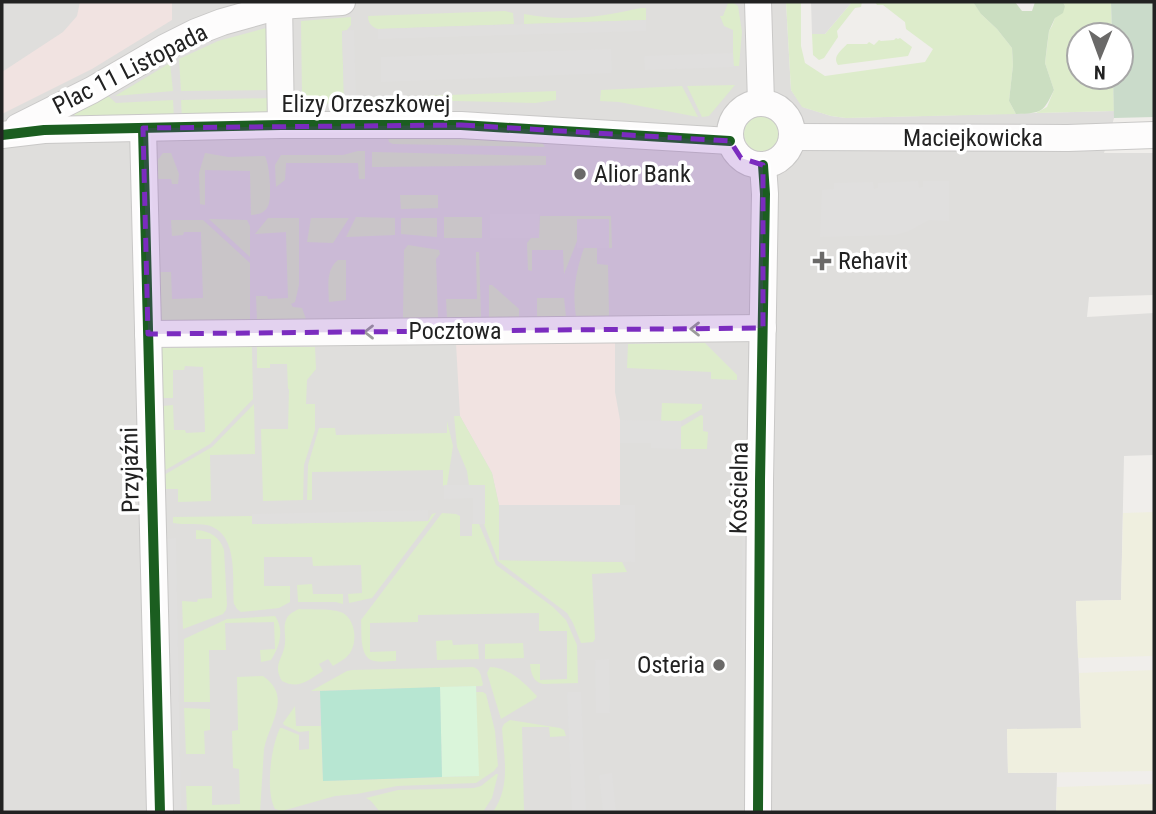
<svg xmlns="http://www.w3.org/2000/svg" width="1156" height="814" font-family="'Roboto Condensed',sans-serif">
	<rect width="100%" height="100%" fill="#f0eeeb"/>
	<path fill="#dfdedc" d="M2 2H786L791 90 803 107 831 116 846 118 1114 111V118L1104 153H1154V295L1089 297 1087 317 1154 313V455L1124 456 1121 600 1076 601 1081 729 1007 730 1008 773H1057L1056 812H2Z"/>
	<g fill="#f1e3e1">
		<path d="M80 2H172V20L92 69 2 114V72L63 32 77 16Z"/>
		<path d="M615 342V392L620 420V505H499L492 473 460 416 456 343Z"/>
	</g>
	<g fill="#efefdf">
		<path d="M1154 512V656L1078 658 1076 601 1121 600 1123 513Z"/>
		<path d="M1154 670V771L1008 773 1007 729 1081 728 1079 673Z"/>
		<path d="M1154 784V812H1056L1057 787Z"/>
	</g>
	<g fill="#ddeccb">
		<path d="M732 2 738 6 742 32 739 66H733V30L724 26 720 16H723L728 3Z"/>
		<path d="M786 2H801V46L805 63 825 76 925 62 933 49 906 29 905 22 883 5H877L875 2H973L982 15 997 29 1012 48 1013 65 1009 101 1016 114 846 118 831 116 802 107 791 90Z"/>
		<path d="M852 2H862L861 7 855 8 837 31 838 37 824 58 819 60 813 55 812 34H825Z"/>
		<path d="M1063 2H1111L1112 35H1079V77H1113L1114 111 1036 113 1047 107 1054 90 1045 63 1049 31 1052 26 1055 18 1065 6Z"/>
		<path d="M641 8H646V20L524 24V14C564 22 601 17 641 8Z"/>
		<path d="M505 11 513 13 514 24 378 29C371 27 368 22 368 16Z"/>
		<path d="M351 17V25L347 30 342 31 344 98 375 97V102L313 104 305 102 302 96 301 21Z"/>
		<path d="M266 28 270 32 272 90 181 91 179 59 218 41Z"/>
		<path d="M896 38 898 39 900 38 912 47 908 56 838 65C832 56 842 50 847 44H867L869 42 874 45 879 40 881 41 894 40Z"/>
		<path d="M170 63 173 91 115 96Z"/>
		<path d="M735 85 709 116 702 117 687 86Z"/>
		<path d="M682 86 698 117 619 102 600 101 601 90Z"/>
		<path d="M556 91V100L535 103 456 101 394 102V97Z"/>
		<path d="M107 95 116 103 173 100 174 119 74 121 75 112Z"/>
		<path d="M273 98 268 110 265 113 182 119 181 100Z"/>
		<circle cx="762" cy="134" r="18"/>
		<path d="M387 134 541 141 545 147 393 144 389 142Z"/>
		<path d="M358 151H365V179H359L358 163H286L285 180 276 187 275 165 281 155H343Z"/>
		<path d="M372 152 546 156V165L372 167Z"/>
		<path d="M163 153H171L179 174 178 184H172L171 179H158L157 161Z"/>
		<path d="M205 153 228 157 265 156C269 166 269 174 270 185 270 202 271 214 251 215L250 171 205 170V205L200 204 199 173Z"/>
		<path d="M400 195H438V208L401 209Z"/>
		<path d="M540 216H611L612 248H609L608 219H577V241L564 274 563 250H532V271L528 270 527 243 531 238H539Z"/>
		<path d="M356 217 395 218V235L346 237Z"/>
		<rect x="444" y="217" width="38" height="21"/>
		<path d="M268 218H299V285L295 302 291 304 293 307 302 308 306 319 257 320 256 296H267L268 299 288 298 286 232 255 234Z"/>
		<path d="M311 218H349L333 243 307 242Z"/>
		<path d="M401 218H437V237L401 234Z"/>
		<path d="M209 219 247 220 250 226V257Z"/>
		<path d="M171 220H203L250 263V320L163 321 160 318 159 272H171L172 299 203 298 201 232H184L183 235 172 236Z"/>
		<path d="M408 245 439 250 440 254 436 259 438 318H403L404 250Z"/>
		<path d="M584 248H597V264L608 265 609 316H576C572 292 576 271 584 248Z"/>
		<path d="M476 252H479L481 317 447 318 446 299H477Z"/>
		<path d="M338 260H346V300L329 302C329 287 325 271 338 260Z"/>
		<path d="M489 285H492L519 309V317H489Z"/>
		<path d="M537 298H564L566 317H537Z"/>
		<path d="M705 343 737 375V380L711 379V372L627 368 628 344Z"/>
		<path d="M252 347 253 399 210 444 164 471 163 406 173 405 174 430H185L186 433 205 432 203 367 185 366 184 370H173V398H163L161 348Z"/>
		<path d="M257 347H315L316 369 307 380 306 404H315V430L304 465 303 500 263 501 261 429H288L289 389H288L287 364H270V368H257Z"/>
		<path d="M662 403 702 404V409L681 421H661Z"/>
		<path d="M254 404 255 454 210 455 211 501 178 502V489H165L164 475 212 447Z"/>
		<path d="M701 415 703 416V431L708 432 707 449H681V427Z"/>
		<path d="M454 416H460L492 473 499 505V560L622 562 627 572 592 574 595 639 593 642 581 643 573 623 567 613 498 561 484 524 485 485H469L467 471 457 447Z"/>
		<path d="M447 421 453 446 447 485 443 486V470L312 472V500H307L308 465 319 428H335L336 435 447 433Z"/>
		<path d="M436 513 372 598 349 603 348 594 362 593 361 565 313 566 312 557H264V586H290V602L279 608 241 612 237 609 234 604C232 578 239 533 207 525 196 523 184 525 173 523V517L252 516 253 524 428 521 432 514Z"/>
		<path d="M442 513 456 514 460 516V536H472V524H479L496 565 553 607 566 620 577 645 578 683 543 684C533 682 531 673 530 664H540V680L567 679V631H539V613L418 615V622L370 623V652L396 651V661C389 661 378 663 371 660 359 654 362 631 361 620Z"/>
		<path d="M196 530C210 531 220 537 224 550L227 605 226 610 223 614 183 629 182 601 197 602 198 599 212 598 211 539H196Z"/>
		<path d="M312 584 313 594H343V604L336 602H298L297 585Z"/>
		<path d="M299 609C310 610 333 608 343 613 355 620 358 641 350 653 346 659 339 662 333 666L328 659 319 664 323 671C308 680 299 690 282 681 272 664 284 658 285 643 286 636 283 627 286 620 288 614 293 612 299 609Z"/>
		<path d="M275 616C285 630 279 648 271 660L261 662 260 650 275 649 274 622 225 623 226 650H209L210 702H184V639L227 619Z"/>
		<path d="M452 640 453 645 478 644 479 659 437 660 436 641Z"/>
		<path d="M523 643 524 658 485 659V644Z"/>
		<path d="M473 667C481 669 481 677 483 684L482 686 311 691 347 671 352 670Z"/>
		<path d="M490 667C510 668 523 682 537 696L536 698 501 719 487 673Z"/>
		<path d="M263 676C293 697 269 723 264 749L260 812H187L186 786H212V805L240 804 239 769 233 768 232 731 238 730 237 677Z"/>
		<path d="M476 692H483L486 694 495 731 498 766 494 771 476 783 397 786 357 794 335 796 282 811 275 809C265 790 271 747 280 728H282L299 735V750L309 749V731L299 732 284 725 283 723 295 706 296 726H321L323 781 478 776Z"/>
		<path d="M184 708 210 709V730L204 731 205 754H186Z"/>
		<path d="M510 720 560 728 564 730 566 736 550 737 549 727H522L524 812H493C511 786 504 758 502 728L504 724Z"/>
		<path d="M496 774H498L492 798 483 812H380L371 801 366 798 398 790 474 788 481 786Z"/>
	</g>
	<path fill="#cbdec1" d="M973 2H1015L1022 11H1032L1035 2H1063L1065 6 1063 13 1055 18 1049 31 1047 46 1045 63 1054 90C1043 113 1042 113 1016 114L1009 101 1013 65 1012 48 997 29 981 14Z"/>
	<path fill="#cadbca" d="M1111 2H1154V117L1114 118 1113 77H1121V35H1112Z"/>
	<path fill="#daf5da" d="M476 686 479 776 442 777 440 687Z"/>
	<path fill="#b7e6d2" d="M440 687 442 777 323 781 320 691Z"/>
	<g fill="#e0dfde">
		<path d="M811 2H852L825 34H812Z"/>
		<path d="M646 20V31L378 39V29Z"/>
		<path d="M354 30 356 98H344L342 31Z"/>
		<path d="M611 49 612 73 381 82V57Z"/>
		<path d="M733 53 734 67 645 70 644 56Z"/>
		<path d="M918 181 919 188 923 187V181H949V221L929 220 909 231 895 235 820 237 822 190 834 189V183L873 182 874 189 878 188V183Z"/>
		<rect x="490" y="214" width="49" height="24"/>
		<rect x="577" y="219" width="32" height="29"/>
		<path d="M620 420 681 421V449L651 448V443H620Z"/>
		<path d="M444 485H485V524H473V498L444 499Z"/>
		<path d="M743 493H749L747 650H741Z"/>
		<path d="M499 505H635V562L499 560Z"/>
		<path d="M428 510V521L252 524V514Z"/>
		<path d="M176 538 181 812H169L162 539Z"/>
		<path d="M609 659 610 713H596L595 660Z"/>
		<path d="M567 692H581L586 812H572Z"/>
		<path d="M612 773 616 812H603L599 775Z"/>
	</g>
	<g fill="none" stroke-linecap="round" stroke-linejoin="round">
		<defs>
			<g id="minor">
				<path d="M279 2 281 125"/>
				<path d="M758 2 761 103"/>
				<circle cx="761" cy="134" r="31"/>
				<path d="M18 127 92 90 164 48 196 32 222 22 279 6 342 2"/>
				<path d="M143 128 160 812"/>
				<path d="M2 135 44 130 281 125H461L730 141"/>
				<path d="M792 137 1068 138 1154 135"/>
				<path d="M148 334 763 328"/>
				<path d="M758 812 760 481 765 194 763 165"/>
			</g>
		</defs>
		<use href="#minor" stroke="#c9c8c7" stroke-width="28"/>
		<use href="#minor" stroke="#fdfcfc" stroke-width="26"/>
		<defs>
			<g id="cycleway">
				<path d="M143 128 160 812"/>
				<path d="M2 135 44 130 281 125H461L730 141"/>
				<path d="M758 812 760 481 765 194 763 165"/>
			</g>
		</defs>
		<use href="#cycleway" stroke="#fff" stroke-width="15"/>
		<use href="#cycleway" stroke="#1b5e20" stroke-width="10"/>
	</g>
	<defs><path id="oneway-chevron" d="M-2-3.5L2.5 0L-2 3.5" fill="none" stroke-width="1.6" stroke-linecap="round" stroke-linejoin="round" transform="scale(1.75)"/></defs>
	<g stroke="#9a9a9a">
		<use href="#oneway-chevron" transform="translate(695 329) rotate(180)"/>
		<use href="#oneway-chevron" transform="translate(369 332) rotate(180)"/>
	</g>
	<path fill="#7b2cbf" fill-opacity="0.2" stroke="#7b2cbf" stroke-width="5" stroke-dasharray="14 9" stroke-linejoin="round" d="M461 125 730 141 741 158 763 165V328L148 334 143 128Z"/>
	<g fill="#6a6968" stroke="#fff" stroke-width="2.5">
		<circle cx="580" cy="174" r="7"/>
		<path d="M818.5 250.5h7v7h7v7h-7v7h-7v-7h-7v-7h7z"/>
		<circle cx="719" cy="665" r="7"/>
	</g>
	<g text-anchor="middle" stroke-width="7" stroke-linejoin="round" paint-order="stroke">
		<g font-size="24" fill="#222" stroke="#fff">
			<text transform="translate(130 69) rotate(-27)" y="8">Plac 11 Listopada</text>
			<text x="366" y="112">Elizy Orzeszkowej</text>
			<text x="973" y="146">Maciejkowicka</text>
			<text x="455" y="339">Pocztowa</text>
			<text transform="translate(130 470) rotate(-91)" y="8">Przyjaźni</text>
			<text transform="translate(739 488) rotate(-89)" y="8">Kościelna</text>
		</g>
		<g font-size="24" fill="#222" stroke="#fff" text-anchor="start">
			<text x="594" y="182">Alior Bank</text>
			<text x="838" y="269">Rehavit</text>
			<text x="705" y="673" text-anchor="end">Osteria</text>
		</g>
	</g>
	<rect width="1156" height="814" fill="none" stroke="#222222" stroke-width="7"/>
	<g transform="translate(1100 56) rotate(181)"><circle r="33" fill="#ffffff" stroke="#a7a7a7" stroke-width="2"/>
	<path d="M0-5L12 26L0 18L-12 26Z" fill="#6a6968"/>
	<text y="-10" font-size="19" font-weight="bold" text-anchor="middle" fill="#222222">N</text>
	</g>
</svg>
